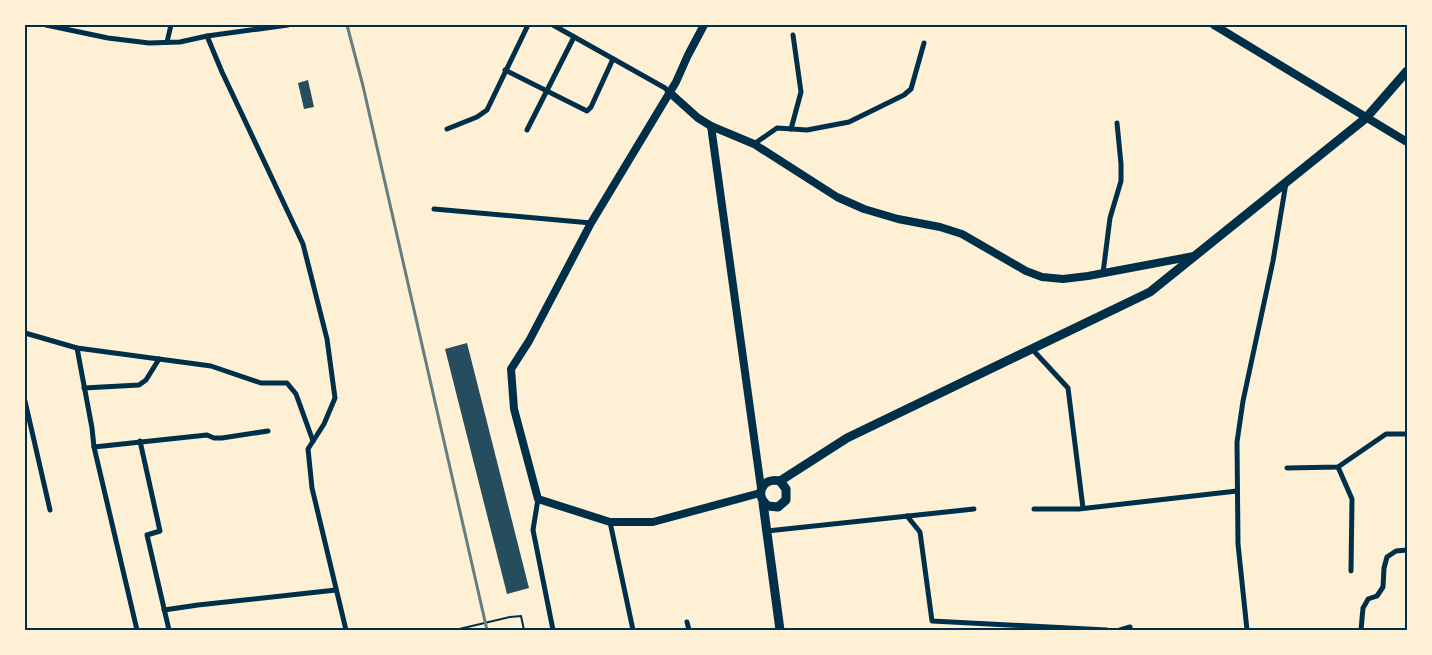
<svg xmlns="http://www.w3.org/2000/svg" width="1432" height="655" font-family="'Open Sans',sans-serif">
	<rect width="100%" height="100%" fill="#fdf0d5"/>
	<g fill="#264d5e">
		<path d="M308 80 314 107 304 109 298 83Z"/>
		<path d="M467 343 529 588 507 594 445 349Z"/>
	</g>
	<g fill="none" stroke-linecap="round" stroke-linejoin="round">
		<path stroke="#003049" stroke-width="2" d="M455 630 510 617 521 616 524 630"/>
		<g stroke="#003049" stroke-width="5">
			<path d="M46 25 108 38 149 43 180 42 207 36 288 25"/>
			<path d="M553 25 665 88 669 92"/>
			<path d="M207 36 222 72 303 244 327 339 335 398 324 424 308 449 312 488 346 630"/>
			<path d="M167 42 171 25"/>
			<path d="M505 70 587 111 591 107 613 59"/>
			<path d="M447 129 477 117 487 110 528 25"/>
			<path d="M791 129 801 92 793 35"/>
			<path d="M527 130 574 37"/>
			<path d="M754 144 777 128 807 130 849 122 904 95 911 89 924 43"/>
			<path d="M434 209 591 223"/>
			<path d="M1103 273 1110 218 1121 181V164L1117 123"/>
			<path d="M25 333 77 348 211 366 261 383H287L296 394 313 441"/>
			<path d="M77 348 92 428 94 447 137 630"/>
			<path d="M1032 349 1068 388 1083 508"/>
			<path d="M84 388 139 385 146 380 159 359"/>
			<path d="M25 401 50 510"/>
			<path d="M140 441 160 531 147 535 169 630"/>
			<path d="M94 447 207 435 214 438H222L268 431"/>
			<path d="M1338 467 1352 499 1351 571"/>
			<path d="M1287 468 1338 467 1386 434H1407"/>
			<path d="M538 499 533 530 553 630"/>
			<path d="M1034 509H1079L1237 491"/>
			<path d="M907 516 920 532 932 621 1107 630"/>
			<path d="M610 522 633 630"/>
			<path d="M767 531 974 509"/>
			<path d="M164 610 198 605 336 590"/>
			<path d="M687 622 689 630"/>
			<path d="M1120 630 1130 627"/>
			<path d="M1247 630 1238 544 1237 442 1243 401 1273 261 1286 183"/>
			<path d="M1361 630 1363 608 1366 603 1368 599 1377 596 1383 587 1384 568 1387 557 1396 551 1407 550"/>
		</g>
		<g stroke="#003049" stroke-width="8">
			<path d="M704 25 688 55 676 82 591 223 529 341 511 369 514 409 538 499 610 522H653L760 493"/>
			<path d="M1214 25 1407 142"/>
			<path d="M669 92 698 118 711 126 754 144 837 197 864 209 898 219 940 227 962 234 1026 271 1042 277 1063 279 1088 276 1194 256"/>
			<path d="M711 126 761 488"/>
		</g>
		<g stroke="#003049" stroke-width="9">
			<path d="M780 481 786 489V500L778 507 768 506C754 495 762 477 780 481L847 438 1150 292 1366 118 1407 71"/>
			<path d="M763 503 780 630"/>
		</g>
		<path stroke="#657d81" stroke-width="3" d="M347 25 363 86 487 630"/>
	</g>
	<rect width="1432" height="655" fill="none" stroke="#fdf0d5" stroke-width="52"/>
	<rect x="26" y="26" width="1380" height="603" fill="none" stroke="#003049" stroke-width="2"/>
</svg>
